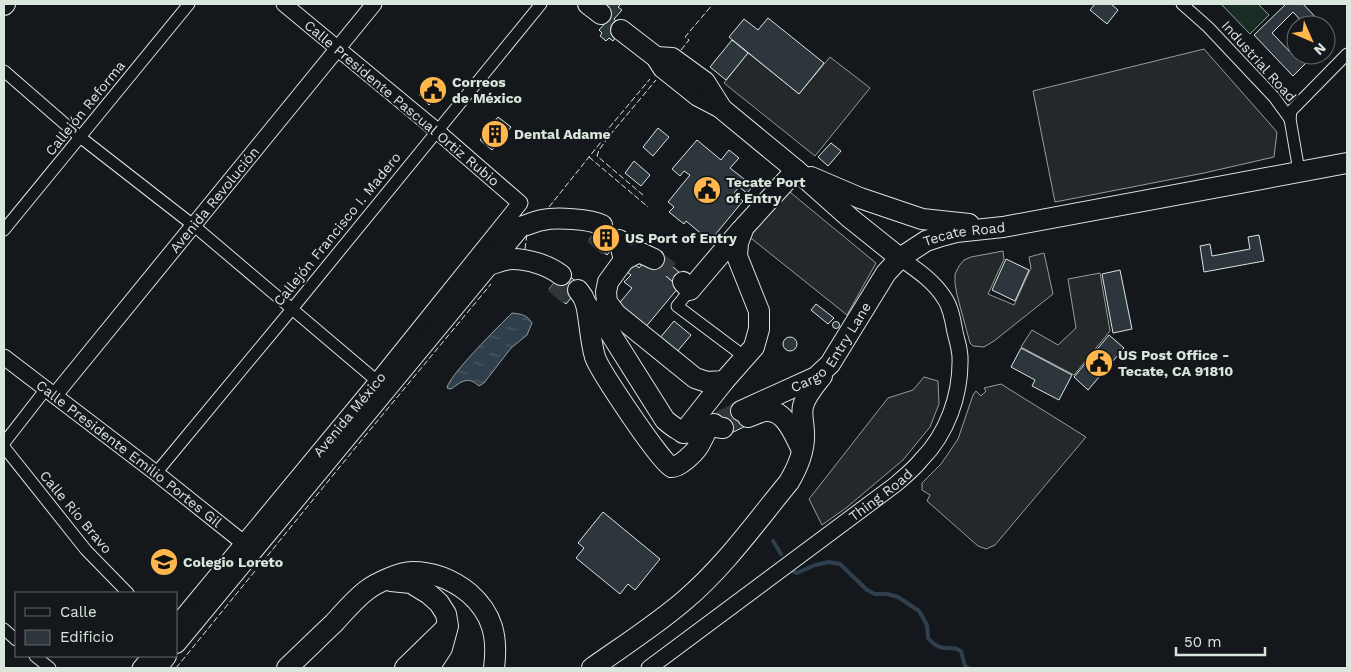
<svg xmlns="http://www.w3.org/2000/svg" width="1351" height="672" font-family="'Work Sans',sans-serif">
	<defs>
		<pattern id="water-ripples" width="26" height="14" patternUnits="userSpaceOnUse" patternTransform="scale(1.25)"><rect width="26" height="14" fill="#2f3f4d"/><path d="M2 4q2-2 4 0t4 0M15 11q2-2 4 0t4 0" fill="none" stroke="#4c5b66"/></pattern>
	</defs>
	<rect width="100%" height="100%" fill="#14181c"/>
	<path fill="#1a2d24" stroke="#939e99" d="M1221 4H1258L1269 15 1250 34Z"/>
	<g fill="#24282b" stroke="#939e99">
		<path d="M1204 49 1277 132 1274 157 1204 173 1055 202 1033 91Z"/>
		<path d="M748 53 799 94 830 57 870 88 815 156 724 83Z"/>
		<path d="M785 188 876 263 847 315 747 235Z"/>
		<path d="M1003 251 1004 259 988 294 1014 305 1031 268 1029 257 1044 253 1053 294 994 341 984 347 973 346 970 343 957 295 955 283V274L959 266 964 260 971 257Z"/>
		<path d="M1100 273 1110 331 1074 375 1021 347 1032 330 1058 345 1076 328 1068 279Z"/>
		<path d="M924 377 938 381 939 404 930 427 903 460 846 508 822 525 809 499 888 398 913 390Z"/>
		<path d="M1001 384 1086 437 995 545 986 549 978 546 927 501 930 495 922 490V483L941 464 958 439 973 395 976 391 981 396 986 391 984 388Z"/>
	</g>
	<path fill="url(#water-ripples)" stroke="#939e99" d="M512 313C522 314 527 315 532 323L527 335 511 348 484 383 479 386C468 376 462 381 451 389L447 388C449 375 500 325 512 313Z"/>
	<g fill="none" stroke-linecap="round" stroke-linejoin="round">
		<g stroke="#2f3f4d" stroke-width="4">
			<path d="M773 541 781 554"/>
			<path d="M792 571 797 573 815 565 829 562 840 564 867 590 875 594H887L898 597 919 611 927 625 928 638C932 643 937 647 944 648 952 649 953 646 961 651L965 666 968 668"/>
		</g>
	</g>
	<g fill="#2c363c" stroke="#d8e6dc">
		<path d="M604 4H621L618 7 622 10 614 19 620 25 621 30 613 41 609 38 606 41 600 36 602 33 599 30 608 20Z"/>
		<path d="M1095 4H1111L1118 10 1107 24 1090 10Z"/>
		<path d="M1286 4H1303L1323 25H1305L1293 12 1272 33 1293 55 1296 51V55H1314L1293 76 1254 35Z"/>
		<path d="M768 18 824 63 799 94 729 37 744 19 758 30Z"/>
		<path d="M1326 28 1334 36 1326 44Z"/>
		<path d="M732 40 748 53 726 80 710 67Z"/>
		<path d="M436 76 446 85 429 105 419 95Z"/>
		<path d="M498 117 511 127 492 150 480 140Z"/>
		<path d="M658 128 669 137 653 156 643 147Z"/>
		<path d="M697 140 721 160 729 150 739 158 730 168 753 186 747 193 739 187 734 193 743 201 710 241 686 221 684 224 669 212 674 207 668 202 690 175 684 171 680 176 672 169Z"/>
		<path d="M831 143 841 151 828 166 818 157Z"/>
		<path d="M634 161 650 175 641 186 625 173Z"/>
		<path d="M605 221 623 235 607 255 589 240Z"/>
		<path d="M1259 235 1264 261 1204 272 1200 246 1210 244 1212 256 1250 249 1248 237Z"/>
		<path d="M658 254 686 278 679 287 651 264Z"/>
		<path d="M1006 259 1029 270 1015 301 992 290Z"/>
		<path d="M649 262 679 287 644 329 617 306 632 288 624 282 631 275 627 272 634 264 639 268 643 263Z"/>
		<path d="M1120 270 1132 329 1113 333 1102 274Z"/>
		<path d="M564 271 581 286 566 304 549 289Z"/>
		<path d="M816 304 834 318 828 324 811 310Z"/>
		<path d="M674 321 691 335 676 353 659 339Z"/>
		<circle cx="836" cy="325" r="3.5"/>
		<path d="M1109 335 1124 348 1088 390 1074 377Z"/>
		<circle cx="790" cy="344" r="7"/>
		<path d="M1021 348 1072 375 1059 400 1032 386 1035 380 1011 367Z"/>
		<path d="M738 405 748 425 727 435 717 415Z"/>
		<path d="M603 512 660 559 635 590 628 584 620 594 576 558 584 548 578 543Z"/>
	</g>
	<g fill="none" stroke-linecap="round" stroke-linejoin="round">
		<g stroke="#313739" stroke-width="20" stroke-dasharray="20 10" stroke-linecap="butt">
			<path d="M594 234 611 249"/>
			<path d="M654 259 683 282"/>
			<path d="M554 283 572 298"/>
			<path d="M720 421 741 411"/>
		</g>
		<defs>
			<g id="street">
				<path d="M1182 4 1208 27 1274 97 1290 119"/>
				<path d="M4 71 80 137 193 225 377 381"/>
				<path d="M1299 171 1290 119 1291 111 1347 54"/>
				<path d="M4 230 189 4"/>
				<path d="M690 290 677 306 745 357"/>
				<path d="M4 443 46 389"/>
				<path d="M4 447 86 550 128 593"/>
				<path d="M156 473 292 309 541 4"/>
				<path d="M4 629 16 640"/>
				<path d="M35 656 50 668"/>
			</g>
			<g id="secondary">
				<path id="s1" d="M4 357 156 473 250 548"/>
				<path id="s2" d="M55 395 374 4"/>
				<path id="s3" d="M176 624 377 381 520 203 429 124 284 4"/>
				<path d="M140 668 150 656"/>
				<path id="s4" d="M649 668 896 484C905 476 914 469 921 460 947 434 961 395 960 358 960 349 957 341 955 332 953 321 951 308 945 299 934 281 917 270 900 258"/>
			</g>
			<g id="highway">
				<path d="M588 4 601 14"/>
				<path d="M4 5 5 4"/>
				<path d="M621 30 656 57 663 68 698 96 721 108"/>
				<path d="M656 57 672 58 705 82 722 109 796 170 850 218 900 258"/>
				<path d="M811 177 860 198 922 219 969 224"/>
				<path d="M619 240 624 260"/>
				<path d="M654 259 639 252 624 260 608 282 606 292 607 302 616 314 695 378 707 382 724 381 754 347 759 329V311L737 256 738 243 744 227 796 170"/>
				<path d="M489 265C496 263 505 259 512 259 528 259 548 265 561 275"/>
				<path d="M683 282 690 290 741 230"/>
				<path d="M578 290 583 297 586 304C590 322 590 340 595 357 599 370 663 465 671 467 679 468 694 453 698 447 702 441 705 433 709 426L723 428"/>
				<path d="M586 304 607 328 665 420C685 437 691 436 714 424"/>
				<path id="s5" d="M741 411 816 377 830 364 886 273 900 258 926 241 941 236 956 232 1003 227 1347 163"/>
				<path d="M748 417C754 415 761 411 767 411 786 410 795 437 802 450"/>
				<path d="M683 433 724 381"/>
				<path d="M391 581 411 583 429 594 439 603 446 614 448 626 442 648 429 668"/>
				<path d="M176 643 520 227C528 225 535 221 543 220 556 217 590 219 602 225"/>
				<path d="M156 668 166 656"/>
				<path d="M287 668C303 653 318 638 334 623 344 612 355 599 367 590 376 583 400 572 412 572 433 572 453 580 469 593 493 614 498 637 494 668"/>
				<path d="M405 668 445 629"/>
				<path d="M592 668C623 646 656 625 685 600 725 566 756 522 789 482 798 467 805 451 804 433 804 424 801 415 803 406 806 395 815 385 822 376"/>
			</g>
		</defs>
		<use href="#street" stroke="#d8e6dc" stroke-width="13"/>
		<use href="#secondary" stroke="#d8e6dc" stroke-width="17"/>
		<use href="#highway" stroke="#d8e6dc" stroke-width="22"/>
		<use href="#street" stroke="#14181c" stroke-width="11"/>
		<use href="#secondary" stroke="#14181c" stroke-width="15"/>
		<use href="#highway" stroke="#14181c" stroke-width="20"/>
		<g stroke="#d8e6dc" stroke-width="1" stroke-dasharray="6 2.5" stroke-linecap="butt">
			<path d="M681 50 689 40 685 37 713 4"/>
			<path d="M589 157 648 207"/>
			<path d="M643 195 597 156 599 150 610 135 656 80"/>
			<path d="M549 207 605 137 603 135 650 79"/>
			<path d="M525 249 527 234"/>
			<path d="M176 668 365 436 491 284"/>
		</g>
	</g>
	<defs>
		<symbol id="civic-disc" viewBox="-11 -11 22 22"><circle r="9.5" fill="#ffb74d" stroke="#14181c"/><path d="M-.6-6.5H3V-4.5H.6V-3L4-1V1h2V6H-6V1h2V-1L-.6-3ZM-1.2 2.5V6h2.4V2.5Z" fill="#111"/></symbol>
		<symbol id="building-disc" viewBox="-11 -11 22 22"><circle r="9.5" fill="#ffb74d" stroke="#14181c"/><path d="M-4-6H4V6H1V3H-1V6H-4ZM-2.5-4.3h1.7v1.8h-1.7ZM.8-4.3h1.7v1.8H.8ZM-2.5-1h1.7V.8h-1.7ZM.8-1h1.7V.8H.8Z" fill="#111"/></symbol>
		<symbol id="school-disc" viewBox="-11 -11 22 22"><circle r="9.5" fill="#ffb74d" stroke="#14181c"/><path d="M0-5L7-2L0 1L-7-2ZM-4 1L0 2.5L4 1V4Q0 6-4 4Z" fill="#111"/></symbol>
	</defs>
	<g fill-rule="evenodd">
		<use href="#civic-disc" x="417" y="74" width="32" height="32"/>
		<use href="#building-disc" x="479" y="118" width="32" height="32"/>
		<use href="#civic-disc" x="691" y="174" width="32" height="32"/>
		<use href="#building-disc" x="590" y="222" width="32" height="32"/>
		<use href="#civic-disc" x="1083" y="347" width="32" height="32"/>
		<use href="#school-disc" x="148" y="546" width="32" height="32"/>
	</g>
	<g text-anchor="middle" stroke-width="4" stroke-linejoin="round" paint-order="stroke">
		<g font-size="14" fill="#d8e6dc" stroke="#14181c">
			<text transform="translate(1259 61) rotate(48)" y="5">Industrial Road</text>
			<text transform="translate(402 103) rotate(40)" y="5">Calle Presidente Pascual Ortiz Rubio</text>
			<text transform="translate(85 108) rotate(-51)" y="5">Callejón Reforma</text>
			<text dy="5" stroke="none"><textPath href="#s2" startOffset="252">Avenida Revolución</textPath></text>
			<text transform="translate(337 229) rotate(-51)" y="5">Callejón Francisco I. Madero</text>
			<text dy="5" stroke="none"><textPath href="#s5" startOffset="299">Tecate Road</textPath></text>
			<text dy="5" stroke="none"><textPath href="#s5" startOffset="114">Cargo Entry Lane</textPath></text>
			<text dy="5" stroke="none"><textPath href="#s3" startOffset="272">Avenida México</textPath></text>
			<text dy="5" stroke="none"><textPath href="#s1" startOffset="158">Calle Presidente Emilio Portes Gil</textPath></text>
			<text dy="5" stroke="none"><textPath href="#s4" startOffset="289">Thing Road</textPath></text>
			<text transform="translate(76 512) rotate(50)" y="5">Calle Río Bravo</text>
		</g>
		<g font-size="14" font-weight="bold" fill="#d8e6dc" stroke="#14181c" text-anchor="start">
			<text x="452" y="87">Correos<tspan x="452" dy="16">de México</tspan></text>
			<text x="514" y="139">Dental Adame</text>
			<text x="726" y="187">Tecate Port<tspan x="726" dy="16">of Entry</tspan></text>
			<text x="625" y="243">US Port of Entry</text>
			<text x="1118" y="360">US Post Office -<tspan x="1118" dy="16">Tecate, CA 91810</tspan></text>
			<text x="183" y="567">Colegio Loreto</text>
		</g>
	</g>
	<rect width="1351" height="672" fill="none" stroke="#d8e6dc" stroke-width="10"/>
	<rect x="15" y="592" width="162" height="65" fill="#14181c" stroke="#626a69"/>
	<rect x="25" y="608" width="25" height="8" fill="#14181c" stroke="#626a69"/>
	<text x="60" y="617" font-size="15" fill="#d8e6dc">Calle</text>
	<rect x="25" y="630" width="25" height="15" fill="#2c363c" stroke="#626a69"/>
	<text x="60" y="642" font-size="15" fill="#d8e6dc">Edificio</text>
	<g transform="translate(1311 40) rotate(135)"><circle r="24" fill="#14181c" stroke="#626a69"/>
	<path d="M0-4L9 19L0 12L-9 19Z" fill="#ffb74d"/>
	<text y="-8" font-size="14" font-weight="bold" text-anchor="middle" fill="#d8e6dc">N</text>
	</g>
	<path d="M1176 647v8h89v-8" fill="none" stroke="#d8e6dc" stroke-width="2.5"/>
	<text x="1184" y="647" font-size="15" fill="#d8e6dc" stroke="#14181c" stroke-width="4" paint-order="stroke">50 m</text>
</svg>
